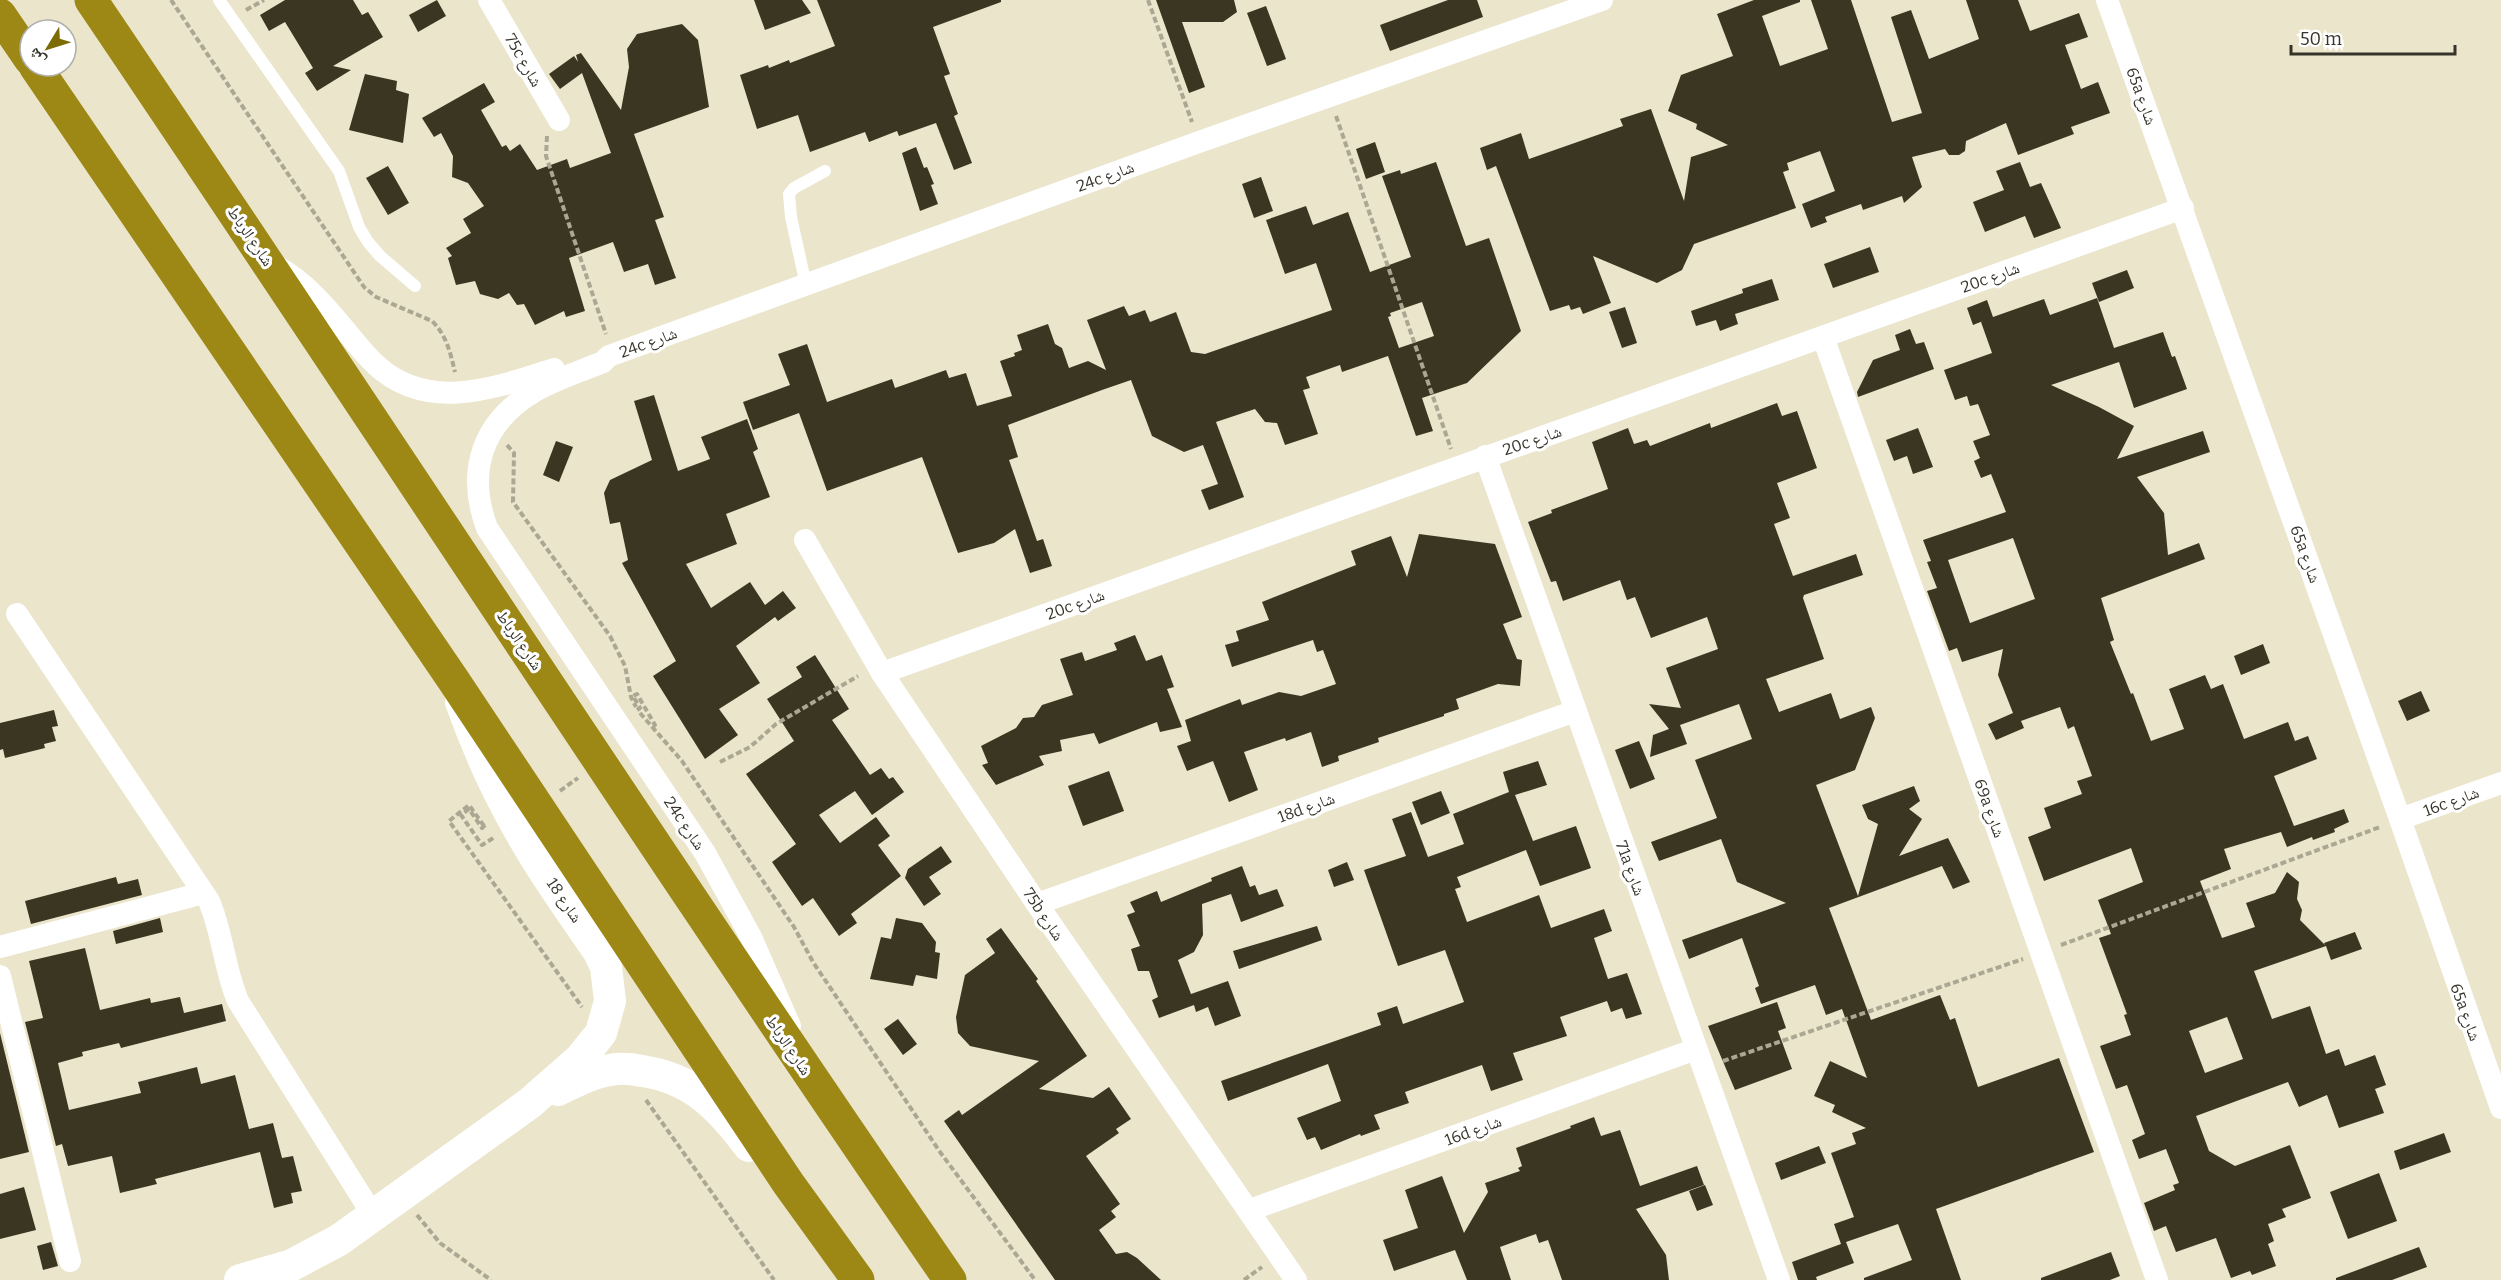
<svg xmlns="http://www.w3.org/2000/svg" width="2501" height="1280" font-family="Bitter,'Noto Naskh Arabic',serif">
	<rect width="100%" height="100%" fill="#eae5cb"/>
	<g fill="#3b3621" fill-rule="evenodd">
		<path d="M285 0H353L362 15 368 12 383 37 333 66 351 70 317 91 305 73 313 68 285 22 269 31 260 15Z"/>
		<path d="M437 0 446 16 418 32 409 15Z"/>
		<path d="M754 0H802L811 13 765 30Z"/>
		<path d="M817 0H1001V2L933 27 950 74 944 76 958 114 954 116 972 163 954 170 936 123 899 136 897 131 869 142 865 132 810 152 798 115 757 129 740 75 768 65 769 68 789 60 790 63 835 46Z"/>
		<path d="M1156 0H1234L1237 12 1223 22H1182L1205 87 1189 93Z"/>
		<path d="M1448 0H1477L1483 17 1390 51 1380 25Z"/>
		<path d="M1754 0H1800V2L1762 16 1780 66 1828 49 1811 0H1851L1892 122 1922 113 1891 17 1911 10 1929 59 1979 39 1966 0H2018L2030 31 2079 13 2088 37 2065 45 2081 89 2098 82 2110 113 2071 127 2074 134 2018 155 2006 123 1966 141 1965 151 1959 155H1949L1945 149 1912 157 1922 187 1904 203 1902 196 1863 210 1861 204 1825 217 1827 222 1811 228 1802 204 1835 191 1820 151 1787 163 1789 170 1783 172 1796 208 1694 244 1682 270 1657 283 1593 256 1611 303 1583 314 1580 307 1571 310 1569 305 1550 311 1496 166 1487 170 1480 148 1521 133 1529 159 1623 126 1620 119 1651 109 1684 201 1691 157 1728 145 1696 129 1697 124 1668 111 1681 75 1733 56 1717 14Z"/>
		<path d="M1266 6 1286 59 1267 66 1247 13Z"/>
		<path d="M682 24 698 40 709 107 634 134 664 217 655 220 676 278 655 285 648 264 624 272 613 242 569 258 585 311 566 317 564 311 535 325 524 304 517 305 509 293 498 299 480 294 475 281 456 285 448 258 452 256 446 248 471 233 463 219 484 206 468 183 452 177 453 156 441 133 434 137 422 118 484 83 495 102 481 110 502 147 506 145 510 151 520 144 537 170 567 159 570 168 611 153 582 73 560 89 549 74 574 56 578 62 576 55 581 53 621 110 629 67 627 49 637 34Z"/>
		<path d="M365 74 397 81 396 90 409 94 403 143 349 130Z"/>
		<path d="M1375 142 1385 172 1366 179 1356 149Z"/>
		<path d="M916 147 924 168 927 167 934 184 931 185 938 204 920 211 902 153Z"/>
		<path d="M1436 162 1466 246 1489 238 1521 331 1467 383 1422 398 1433 431 1416 436 1388 356 1342 372 1340 365 1306 377 1310 388 1303 390 1318 434 1285 445 1277 423 1265 422 1255 409 1216 422 1244 497 1209 510 1201 490 1218 484 1203 445 1184 452 1152 436 1131 380 1102 390 1008 425 1018 457 1009 460 1037 541 1043 539 1052 566 1030 573 1015 529 994 543 958 553 922 457 827 491 799 413 753 430 743 402 790 385 778 354 807 344 827 402 892 379 895 388 946 370 949 378 966 373 977 406 1012 396 1000 361 1015 356 1014 353 1022 350 1017 335 1048 324 1055 344 1062 348 1069 368 1088 361 1106 370 1087 320 1124 306 1129 316 1145 310 1150 322 1176 312 1191 352 1205 354 1332 310 1316 263 1285 274 1266 220 1306 206 1313 225 1348 212 1370 272 1411 257 1382 176 1400 170 1401 174ZM1422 302 1434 336 1399 348 1388 317 1391 316 1390 313Z"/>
		<path d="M2020 162 2030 187 2041 183 2061 228 2034 238 2025 216 1985 232 1973 202 2004 190 1996 171Z"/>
		<path d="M388 166 409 203 388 215 366 178Z"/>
		<path d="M1261 177 1273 211 1254 218 1242 184Z"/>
		<path d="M1870 247 1879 272 1833 288 1824 264Z"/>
		<path d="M2127 270 2134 288 2099 302 2092 283Z"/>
		<path d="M1772 279 1779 300 1735 314 1738 324 1720 331 1716 320 1696 326 1691 311 1743 293 1742 289Z"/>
		<path d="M2097 298 2114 348 2163 332 2172 357 2175 356 2187 389 2134 408 2119 362 2051 385 2099 407 2134 426 2117 459 2203 431 2210 452 2137 477 2164 513 2168 555 2199 543 2205 559 2101 598 2114 640 2110 642 2131 694 2133 693 2151 741 2184 729 2169 689 2205 675 2211 689 2223 684 2244 739 2288 722 2295 741 2308 736 2317 759 2274 776 2294 826 2344 809 2349 822 2334 829 2335 832 2313 840 2312 837 2287 847 2281 832 2224 849 2231 869 2200 881 2222 938 2255 927 2246 903 2275 893 2287 872 2299 882 2297 899 2302 910 2300 920 2325 945 2324 943 2355 932 2362 949 2331 960 2326 946 2254 971 2272 1019 2310 1006 2326 1054 2339 1049 2345 1066 2375 1055 2386 1085 2375 1089 2384 1113 2339 1128 2327 1095 2299 1107 2288 1082 2196 1116 2209 1151 2235 1166 2290 1145 2311 1198 2282 1209 2286 1217 2268 1224 2274 1241 2268 1244 2276 1266 2252 1275 2250 1271 2231 1278 2216 1238 2176 1252 2166 1226 2154 1231 2144 1203 2175 1190 2173 1185 2179 1183 2166 1149 2139 1159 2132 1140 2145 1134 2127 1085 2116 1089 2100 1046 2131 1035 2124 1015 2127 1014 2099 938 2111 934 2098 900 2143 882 2131 848 2044 881 2028 837 2051 828 2044 808 2082 794 2077 781 2092 776 2074 726 2068 729 2060 707 2021 721 2024 728 1996 740 1988 724 2013 713 1998 675 2003 649 1962 662 1957 648 1949 651 1927 591 1937 588 1927 562 1931 561 1923 540 2006 512 1991 474 1981 478 1974 461 1980 458 1973 441 1990 435 1978 404 1970 406 1967 396 1955 400 1944 370 1992 353 1981 322 1983 321 1973 325 1967 308 1987 300 1993 317 2044 299 2050 315ZM2013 538 2035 599 1970 623 1948 560ZM2227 1017 2243 1059 2205 1073 2189 1031Z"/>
		<path d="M1625 307 1637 343 1622 348 1609 312Z"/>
		<path d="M1910 329 1916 344 1924 342 1934 369 1858 397 1857 392 1873 360 1900 350 1895 335Z"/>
		<path d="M654 395 678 471 710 459 701 437 747 419 758 449 753 452 770 497 726 514 737 544 686 564 711 608 750 582 765 605 783 591 796 608 778 621 775 617 736 646 760 683 719 709 738 735 705 759 653 676 676 661 622 563 628 560 620 522 610 524 604 493 610 480 652 460 634 401Z"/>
		<path d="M1777 403 1782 416 1797 411 1817 468 1777 483 1790 518 1774 524 1793 576 1856 554 1863 575 1804 595 1803 598 1824 659 1766 679 1779 712 1831 693 1840 719 1871 707 1875 718 1855 770 1816 785 1858 896 1878 824 1868 819 1862 805 1914 786 1920 801 1909 809 1922 819 1899 856 1948 838 1970 882 1953 889 1942 866 1829 908 1871 1020 1940 995 1950 1020 1955 1018 1978 1087 2059 1058 2094 1152 1936 1209 1961 1280H1864V1278L1912 1260 1898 1224 1846 1242 1854 1263 1816 1277 1817 1280H1798L1792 1262 1841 1244 1834 1224 1854 1217 1831 1153 1856 1144 1852 1133 1866 1128 1832 1112 1835 1105 1814 1096 1830 1061 1867 1078 1842 1009 1826 1015 1815 985 1761 1004 1755 988 1759 986 1742 938 1689 959 1682 940 1786 903 1737 882 1721 839 1659 861 1651 842 1717 818 1695 760 1752 739 1739 704 1680 725 1687 744 1650 757 1653 735 1669 729 1649 704 1681 708 1666 668 1718 649 1707 617 1651 638 1635 597 1627 600 1620 580 1563 601 1556 581 1551 582 1528 522 1552 513 1551 510 1608 489 1592 442 1628 428 1634 444 1647 440 1650 446 1710 423 1711 428Z"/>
		<path d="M1918 428 1933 467 1913 474 1907 456 1894 461 1886 440Z"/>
		<path d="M556 441 573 447 559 482 543 475Z"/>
		<path d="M1419 534 1495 544 1522 617 1503 624 1517 659 1522 660 1520 686 1498 684 1456 699 1459 709 1444 714V716L1378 738 1379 742 1338 756 1339 761 1322 767 1311 732 1286 741 1285 738 1244 752 1258 790 1229 802 1213 761 1187 771 1177 746 1191 741 1185 720 1240 699 1242 705 1279 692 1301 696 1336 684 1323 650 1317 652 1313 640 1232 667 1225 645 1239 641 1236 631 1269 620 1262 602 1356 565 1351 551 1391 536 1407 577Z"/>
		<path d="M1135 635 1146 661 1162 655 1174 687 1167 689 1182 727 1160 732 1157 722 1099 744 1094 733 1060 740 1062 751 1039 756 1044 765 996 785 982 765 988 763 981 746 1016 728 1023 718 1034 717 1042 705 1073 695 1060 659 1082 652 1085 661 1117 650 1114 643Z"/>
		<path d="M2263 644 2270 663 2241 675 2234 656Z"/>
		<path d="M815 655 849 709 832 720 870 775 881 768 889 779 893 777 904 792 872 815 855 791 819 815 840 843 876 817 890 836 878 845 901 876 851 914 857 923 839 936 813 898 802 906 772 862 796 844 746 774 794 741 767 699 802 677 796 667Z"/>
		<path d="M2421 691 2430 711 2407 721 2398 701Z"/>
		<path d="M54 710 58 726 52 727 56 741 44 744 45 748 5 758 3 749 0 750V723Z"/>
		<path d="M1639 741 1655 779 1630 789 1615 750Z"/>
		<path d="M1538 761 1547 785 1515 795 1533 841 1576 826 1591 868 1540 886 1526 850 1457 877 1461 887 1455 889 1467 922 1539 895 1551 928 1604 909 1612 931 1594 938 1608 979 1627 973 1642 1014 1626 1019 1622 1008 1611 1012 1607 1001 1560 1017 1567 1036 1513 1053 1523 1080 1491 1091 1482 1065 1405 1092 1409 1103 1374 1115 1380 1129 1361 1136 1360 1134 1321 1150 1315 1137 1307 1140 1297 1118 1341 1101 1328 1064 1228 1101 1221 1081 1381 1025 1377 1013 1397 1006 1403 1024 1464 1002 1445 950 1398 966 1364 870 1406 856 1392 819 1411 812 1428 857 1464 844 1453 814 1509 792 1503 772Z"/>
		<path d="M1109 771 1124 811 1083 826 1068 786Z"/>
		<path d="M1441 791 1450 813 1421 825 1412 802Z"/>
		<path d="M941 846 952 862 929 877 941 894 924 906 905 878 908 869Z"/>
		<path d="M1347 862 1354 880 1334 887 1328 870Z"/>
		<path d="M1242 866 1250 887 1255 885 1259 895 1277 889 1284 906 1241 922 1231 894 1202 904 1203 935 1194 952 1178 960 1191 994 1228 981 1241 1016 1215 1026 1208 1007 1196 1012 1194 1005 1159 1018 1152 1000 1158 997 1149 971H1138L1131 949 1140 946 1127 915 1135 912 1130 902 1157 891 1161 902 1212 881 1211 878Z"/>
		<path d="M116 877 118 884 138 879 142 895 31 924 25 901Z"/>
		<path d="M160 918 163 932 116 944 113 931Z"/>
		<path d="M896 918 922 923 936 942 935 952 940 953 937 979 916 975 913 986 870 979 881 937 891 939Z"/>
		<path d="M1317 926 1322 940 1239 969 1233 951Z"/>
		<path d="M1001 928 1038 979 1036 981 1087 1056 1039 1089 1093 1098 1109 1087 1131 1119 1116 1129 1119 1133 1086 1156 1120 1204 1111 1211 1116 1217 1099 1230 1116 1254 1127 1252 1137 1258 1161 1280H1055L944 1121 959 1110 962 1115 1039 1061 970 1046 958 1033 956 1017 965 975 995 953 986 939Z"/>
		<path d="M85 948 100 1010 150 998 151 1003 180 997 184 1013 222 1004 226 1021 121 1048 119 1043 82 1052 83 1056 58 1063 69 1110 141 1093 138 1082 197 1067 201 1084 235 1075 249 1129 273 1123 282 1158 293 1156 302 1191 291 1193 293 1203 274 1208 260 1152 155 1179 157 1184 120 1193 112 1156 68 1166 62 1144 56 1146 25 1022 43 1018 29 961Z"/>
		<path d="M1777 1002 1786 1028 1778 1031 1792 1069 1735 1090 1708 1026Z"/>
		<path d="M898 1019 917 1044 903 1055 884 1029Z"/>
		<path d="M0 1033 29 1152 0 1159Z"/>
		<path d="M1594 1117 1601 1136 1620 1130 1640 1186 1697 1166 1704 1185 1636 1209 1666 1255 1669 1280H1562L1548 1240 1539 1243 1536 1234 1500 1247 1511 1280H1467L1455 1250 1394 1271 1383 1240 1418 1228 1405 1190 1442 1176 1464 1233 1488 1192 1485 1183 1520 1171 1518 1168 1522 1166 1516 1148 1571 1128 1570 1126Z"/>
		<path d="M2444 1133 2451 1152 2400 1170 2394 1151Z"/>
		<path d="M1819 1146 1826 1163 1781 1180 1775 1163Z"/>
		<path d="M2379 1173 2397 1221 2348 1239 2330 1192Z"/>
		<path d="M1705 1185 1713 1205 1697 1211 1689 1191Z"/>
		<path d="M24 1187 36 1230 0 1239V1194Z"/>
		<path d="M51 1242 58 1266 43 1270 37 1246Z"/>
		<path d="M2419 1247 2427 1267 2392 1280H2336V1278Z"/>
		<path d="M2111 1252 2120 1276 2110 1280H2041V1278Z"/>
	</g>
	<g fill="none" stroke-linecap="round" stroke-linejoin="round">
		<g stroke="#aba793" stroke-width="4" stroke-dasharray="6 3" stroke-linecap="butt">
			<path d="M171 0 364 287 376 297 432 321C447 336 450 352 455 372"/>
			<path d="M1148 0 1192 122"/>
			<path d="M246 10 264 0"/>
			<path d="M1336 116 1451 449"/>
			<path d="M547 136 546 156 606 334"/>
			<path d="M507 445 514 453 513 502 610 636 625 666 631 697 636 707"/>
			<path d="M637 710 640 708 633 696 637 694 655 725 651 728"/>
			<path d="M640 713 682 761 794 927 813 962 940 1152 1035 1280"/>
			<path d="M720 762 750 747 776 724 858 676"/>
			<path d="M560 791 578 778"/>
			<path d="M485 825 482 828 469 809 461 815 482 845 495 837"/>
			<path d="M484 826 469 805 449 821 582 1007"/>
			<path d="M2061 945 2380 827"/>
			<path d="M1723 1061 2023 959"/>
			<path d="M646 1100 774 1280"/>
			<path d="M417 1215 440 1243 491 1280"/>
			<path d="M1244 1280 1262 1267"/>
		</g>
		<g stroke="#fff" stroke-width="12">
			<path d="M219 0 339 171 359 227 368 242 380 256 415 286"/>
			<path d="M806 285 791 217 789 194 794 188 825 171"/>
		</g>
		<g stroke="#fff" stroke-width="22">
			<path d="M489 0 559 120"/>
			<path d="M2107 0 2400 819 2501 1108"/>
			<path d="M276 266C305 282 325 306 346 331 355 342 365 355 376 365 428 413 495 388 554 369"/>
			<path d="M1823 337 2157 1280"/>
			<path d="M1485 456 1779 1280"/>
			<path d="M805 540 882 673 1037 904 1296 1280"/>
			<path d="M17 614 209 901C223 934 224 968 238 1001L373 1215"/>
			<path d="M882 673 2183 208"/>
			<path d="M2400 819 2501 783"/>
			<path d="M1037 904 1575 711"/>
			<path d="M0 947 203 893"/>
			<path d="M0 976 70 1261"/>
			<path d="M790 1026 751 937 705 853 487 528C466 471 482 422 535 391 556 379 581 371 603 362L609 356 1199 142 1602 0"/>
			<path d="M1250 1210 1696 1049"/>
		</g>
		<g stroke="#fff" stroke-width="32">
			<path d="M558 1090C575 1082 591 1073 610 1070 620 1068 632 1069 642 1071 692 1078 720 1107 749 1146"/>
			<path d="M240 1280 292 1265 339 1240 530 1103 580 1059 601 1033 610 1001 606 967 599 952C574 915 547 879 525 840 499 796 478 750 461 702"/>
		</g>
		<g stroke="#9d8815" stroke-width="33">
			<path d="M91 0C379 426 659 857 950 1280"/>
			<path d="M0 15 30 59"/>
			<path d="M35 66 454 681 788 1183 858 1280"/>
		</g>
	</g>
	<g text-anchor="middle" stroke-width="6" stroke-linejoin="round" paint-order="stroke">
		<g font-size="16" fill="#36342a" stroke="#fff">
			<text transform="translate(524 60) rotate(60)" y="6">75c شارع</text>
			<text transform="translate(2142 96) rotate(70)" y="6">65a شارع</text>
			<text transform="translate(1105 176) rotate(-20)" y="6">24c شارع</text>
			<text transform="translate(251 236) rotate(56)" y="6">شارع الرباط</text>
			<text transform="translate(1990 277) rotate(-20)" y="6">20c شارع</text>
			<text transform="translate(648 342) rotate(-20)" y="6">24c شارع</text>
			<text transform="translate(1532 440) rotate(-19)" y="6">20c شارع</text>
			<text transform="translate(2306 554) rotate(70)" y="6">65a شارع</text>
			<text transform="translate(1075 604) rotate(-20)" y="6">20c شارع</text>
			<text transform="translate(520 640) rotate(56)" y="6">شارع الرباط</text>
			<text transform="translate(2451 801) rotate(-20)" y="6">16c شارع</text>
			<text transform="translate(1306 807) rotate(-20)" y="6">18d شارع</text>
			<text transform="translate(1990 808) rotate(70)" y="6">69a شارع</text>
			<text transform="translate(685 823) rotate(56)" y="6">24c شارع</text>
			<text transform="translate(1631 868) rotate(70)" y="6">71a شارع</text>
			<text transform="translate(565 900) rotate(56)" y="6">شارع 18</text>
			<text transform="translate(1044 914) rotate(56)" y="6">75b شارع</text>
			<text transform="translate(2466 1012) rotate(70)" y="6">65a شارع</text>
			<text transform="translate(789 1045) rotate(56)" y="6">شارع الرباط</text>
			<text transform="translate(1473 1130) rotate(-20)" y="6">16d شارع</text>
		</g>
	</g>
	<g transform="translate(48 48) rotate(232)"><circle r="28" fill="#ffffff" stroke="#afaeaa" stroke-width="1.5"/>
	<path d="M0-4.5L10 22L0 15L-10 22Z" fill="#7d6b04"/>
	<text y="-9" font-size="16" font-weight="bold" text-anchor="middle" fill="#36342a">ش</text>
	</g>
	<path d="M2291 45v9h164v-9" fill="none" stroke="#36342a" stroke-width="3"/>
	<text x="2300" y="45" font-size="18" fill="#36342a" stroke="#ffffff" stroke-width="4.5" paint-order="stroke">50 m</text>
</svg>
